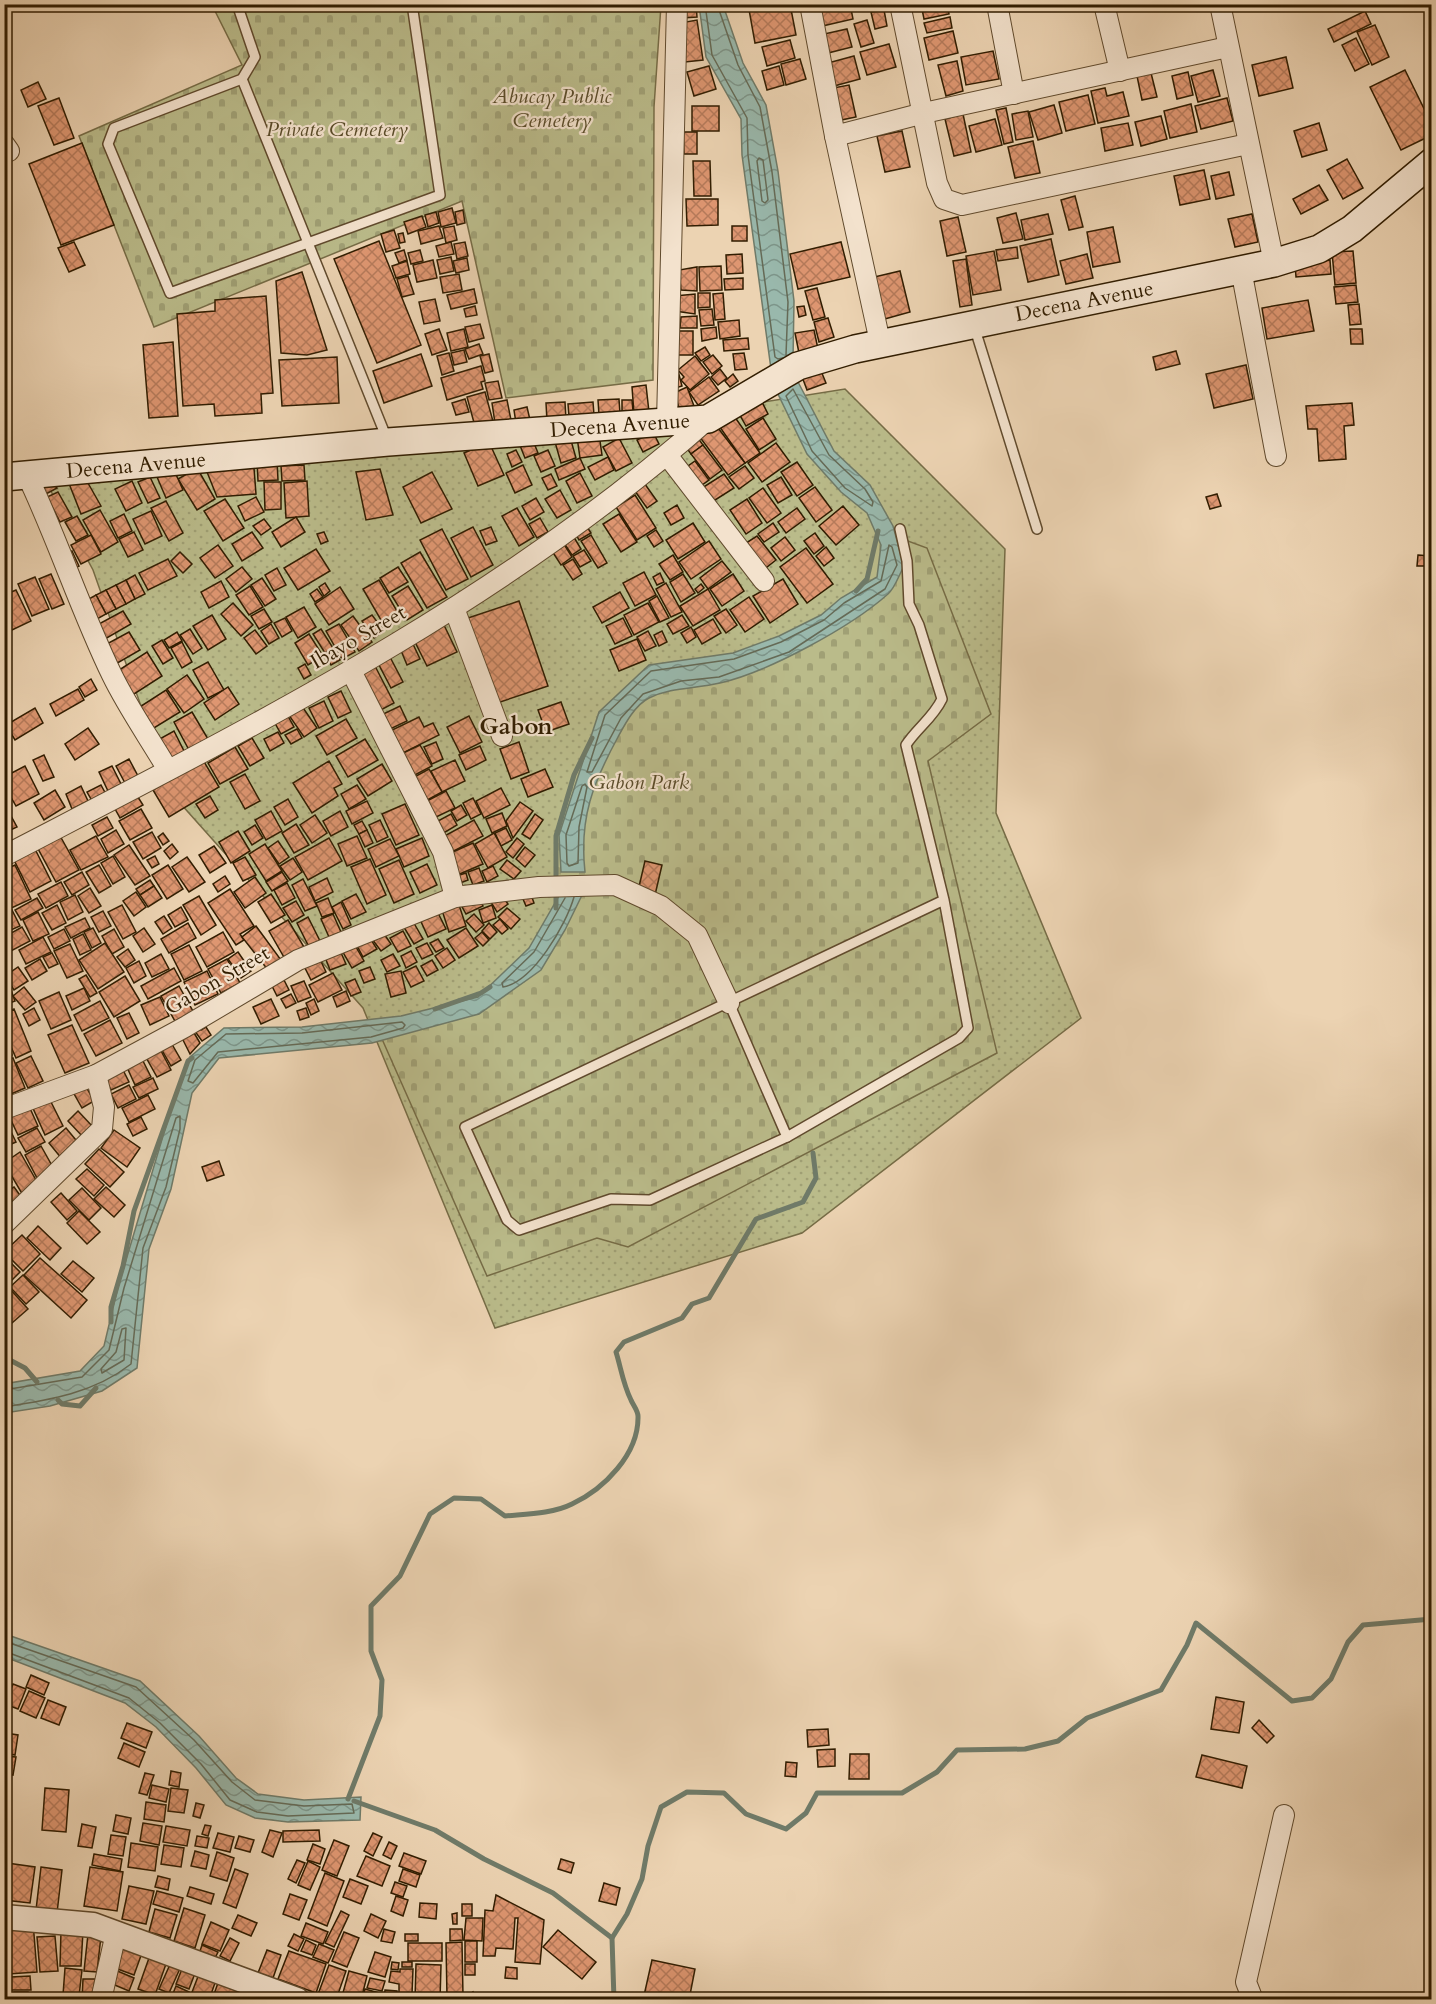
<svg xmlns="http://www.w3.org/2000/svg" width="1436" height="2004" font-family="Cardo,serif">
	<defs>
		<pattern id="grass-dots" width="8" height="8" patternUnits="userSpaceOnUse" patternTransform="scale(1.5)"><rect width="8" height="8" fill="#babb8a"/><path d="M2 2h.1M6 6h.1" fill="none" stroke="#a0a075" stroke-width="1.8" stroke-linecap="round"/></pattern>
		<pattern id="cemetery-stones" width="16" height="16" patternUnits="userSpaceOnUse" patternTransform="scale(1.5)"><rect width="16" height="16" fill="#babb8a"/><path d="M2 7V4a2 2 0 0 1 4 0v3zM10 15v-3a2 2 0 0 1 4 0v3z" fill="#a0a075"/></pattern>
		<pattern id="water-waves" width="16" height="10" patternUnits="userSpaceOnUse" patternTransform="scale(1.5)"><rect width="16" height="10" fill="#99b8ac"/><path d="M0 5q4-4 8 0t8 0" fill="none" stroke="#7d958a"/></pattern>
		<pattern id="building-cross-hatch" width="8" height="8" patternUnits="userSpaceOnUse" patternTransform="scale(1.5)"><rect width="8" height="8" fill="#de9671"/><path d="M0 0l8 8M0 8l8-8" fill="none" stroke="#b57a5a"/></pattern>
	</defs>
	<rect width="100%" height="100%" fill="#ecd3b2"/>
	<filter id="stains"><feTurbulence type="fractalNoise" baseFrequency=".00333" numOctaves="4"/><feColorMatrix values="0 0 0 0 .2 0 0 0 0 .09 0 0 0 0 .02 0 0 0 .5 -.17"/></filter>
	<radialGradient id="worn" r=".72"><stop offset=".6" stop-color="#630" stop-opacity="0"/><stop offset="1" stop-color="#630" stop-opacity=".3"/></radialGradient>
	<path fill="url(#grass-dots)" stroke="#766c46" stroke-width="1.5" d="M845 389 1005 549 996 813 1081 1018 802 1233 495 1328 363 1008 172 794 93 570 46 482 588 430Z"/>
	<g fill="url(#cemetery-stones)" stroke="#766c46" stroke-width="1.5">
		<path d="M212 5H661L654 107 653 380 506 398 462 201 154 327 79 136 242 65Z"/>
		<path d="M878 530 927 548 991 714 928 761 997 1053 628 1247 597 1238 487 1276 378 1030 481 993 514 972 556 909V836L574 775 607 707 822 630 867 579Z"/>
	</g>
	<g fill="url(#water-waves)" stroke="#6f7a68" stroke-width="1.5">
		<path d="M699 5H723L743 63 766 105 778 171 794 301 793 360 771 369 742 155 741 119 706 57Z"/>
		<path d="M797 380 834 451 870 485 893 526 904 566C899 575 895 588 888 594 851 627 768 672 720 683 695 689 672 687 649 698 635 705 625 724 618 737 593 783 579 818 585 872H561L559 835 599 712 649 665 733 653 779 636 821 615 841 598 877 577 881 545 867 513 841 492 807 454 777 392Z"/>
		<path d="M563 889H585L565 930 541 970 479 1014 372 1043 219 1058 192 1093 171 1189 149 1249 137 1368 102 1391 50 1406 5 1413 4 1384 80 1371 104 1346 118 1287 174 1099 190 1057 224 1028 302 1027 401 1016 478 997 529 948Z"/>
		<path d="M5 1634 140 1681 199 1736 236 1778 258 1794 304 1800 361 1797 360 1820 288 1822 255 1818 226 1805 196 1768 156 1727 125 1703 5 1657Z"/>
	</g>
	<g fill="none" stroke-linecap="round" stroke-linejoin="round">
		<g stroke="#656a56" stroke-width="1.5">
			<path d="M705 4 712 55 747 118 748 155 775 357 778 359 783 358"/>
			<path d="M717 4 738 65 760 107 772 172 788 302 786 355"/>
			<path d="M759 158 763 160 768 200 765 203 762 201 757 161Z"/>
			<path d="M793 389 829 455 865 489 873 502 872 506 845 488 812 451 786 396Z"/>
			<path d="M889 545 892 547 897 565 885 589 789 652 719 677 681 681 643 694 621 718 592 772H587L605 715 651 671 734 659 781 642 824 620 844 603 881 581Z"/>
			<path d="M585 784 587 787 579 827 578 863 569 866 567 863 566 835 582 786Z"/>
			<path d="M565 898 534 952 502 983 503 987C533 982 566 925 574 897"/>
			<path d="M402 1022 405 1025 403 1028 371 1037 218 1052 193 1083 188 1081 195 1060 226 1034 302 1033Z"/>
			<path d="M126 1328 124 1360 102 1373 101 1369 116 1352 122 1329Z"/>
			<path d="M4 1390 82 1377 109 1350 124 1288 176 1118 180 1116V1129L166 1187 143 1248 131 1364C94 1393 50 1400 4 1407"/>
			<path d="M4 1641 136 1687 194 1740 232 1782 255 1800 304 1806 352 1804 354 1813 288 1816 257 1812 230 1800 201 1764 160 1723 129 1698 4 1651"/>
		</g>
		<g stroke="#6f7a68" stroke-width="5">
			<path d="M856 591 867 579 878 531"/>
			<path d="M556 908V836L574 775 592 738"/>
			<path d="M435 1009 481 993 490 987"/>
			<path d="M111 1322V1307L123 1266 134 1211 188 1061 192 1058"/>
			<path d="M4 1357 25 1368 37 1382"/>
			<path d="M58 1400 62 1404 80 1406 96 1388"/>
			<path d="M348 1799 380 1716 382 1680 371 1651V1606L400 1576 430 1514 454 1498 481 1499 505 1516C526 1514 552 1514 572 1504 604 1489 639 1454 638 1416 638 1411 633 1405 631 1400 623 1384 621 1368 616 1352L624 1342 682 1318 692 1304 709 1298 756 1219 803 1202 816 1178 813 1153"/>
			<path d="M354 1801 435 1830 484 1859 553 1893 612 1938 627 1914 642 1879 648 1846 661 1807 687 1792 724 1793 746 1814 786 1829 806 1813 817 1793H902L937 1772 957 1750 1025 1749 1058 1741 1087 1718 1161 1690 1187 1645 1196 1623 1292 1701 1312 1698 1331 1679 1348 1642 1363 1625 1432 1619"/>
			<path d="M612 1938 614 2000"/>
		</g>
	</g>
	<g fill="url(#building-cross-hatch)" stroke="#311d01" stroke-width="1.5">
		<path d="M681 4H696L697 17 682 18Z"/>
		<path d="M748 4H790L796 35 755 43Z"/>
		<path d="M813 4H850L853 19 818 27Z"/>
		<path d="M921 4H947L949 14 924 19Z"/>
		<path d="M884 10 887 26 875 29 871 12Z"/>
		<path d="M1365 11 1371 24 1334 42 1328 29Z"/>
		<path d="M950 17 952 28 927 33 924 23Z"/>
		<path d="M697 20 703 60 685 62 680 23Z"/>
		<path d="M867 20 874 43 861 47 854 24Z"/>
		<path d="M1375 25 1389 57 1372 65 1357 32Z"/>
		<path d="M847 29 852 47 828 53 824 34Z"/>
		<path d="M953 31 958 53 929 60 924 38Z"/>
		<path d="M1356 38 1369 64 1355 71 1342 45Z"/>
		<path d="M790 40 795 58 767 66 762 47Z"/>
		<path d="M889 44 896 67 867 75 860 52Z"/>
		<path d="M993 51 999 79 966 85 961 57Z"/>
		<path d="M854 56 860 79 834 86 828 63Z"/>
		<path d="M1286 57 1293 88 1259 96 1252 65Z"/>
		<path d="M800 59 806 79 786 85 781 64Z"/>
		<path d="M957 61 963 91 946 96 938 65Z"/>
		<path d="M709 66 716 89 694 96 687 72Z"/>
		<path d="M779 66 784 85 767 90 762 71Z"/>
		<path d="M1213 70 1220 96 1198 102 1191 76Z"/>
		<path d="M1405 70 1432 125V135L1401 150 1370 87Z"/>
		<path d="M1188 72 1193 95 1177 99 1172 76Z"/>
		<path d="M1151 73 1157 97 1142 100 1137 76Z"/>
		<path d="M38 82 46 99 28 107 21 90Z"/>
		<path d="M849 85 856 117 841 120 833 88Z"/>
		<path d="M1105 88 1107 96 1123 92 1129 116 1098 123 1091 91Z"/>
		<path d="M1088 95 1095 124 1066 131 1059 102Z"/>
		<path d="M59 98 74 138 54 145 38 106Z"/>
		<path d="M1227 98 1233 121 1201 129 1195 106Z"/>
		<path d="M1191 104 1197 132 1170 138 1164 111Z"/>
		<path d="M1054 105 1062 133 1038 140 1029 112Z"/>
		<rect x="692" y="106" width="27" height="25"/>
		<path d="M1006 108 1013 142 1004 144 996 110Z"/>
		<path d="M1028 111 1033 137 1016 140 1012 114Z"/>
		<path d="M963 114 971 152 954 156 945 119Z"/>
		<path d="M1161 116 1167 139 1141 146 1135 122Z"/>
		<path d="M995 119 1002 145 976 152 969 126Z"/>
		<path d="M1128 123 1133 145 1105 151 1101 128Z"/>
		<path d="M1319 123 1327 150 1302 157 1294 131Z"/>
		<path d="M902 131 910 167 885 172 877 136Z"/>
		<path d="M683 132H697V154H684Z"/>
		<path d="M1033 141 1040 173 1015 178 1008 147Z"/>
		<path d="M82 143 114 225 61 245 29 164Z"/>
		<path d="M1347 159 1363 188 1343 199 1327 170Z"/>
		<path d="M693 161H710L711 196H694Z"/>
		<path d="M1204 170 1210 199 1180 205 1174 176Z"/>
		<path d="M1229 172 1234 195 1216 199 1211 176Z"/>
		<path d="M1319 185 1328 200 1301 214 1293 199Z"/>
		<path d="M1075 196 1083 227 1069 230 1061 200Z"/>
		<path d="M686 199H718V225L687 226Z"/>
		<path d="M452 208 456 223 441 227 438 212Z"/>
		<path d="M463 210 465 223 457 225 455 212Z"/>
		<path d="M436 212 439 223 428 227 425 215Z"/>
		<path d="M1016 213 1023 239 1003 243 997 218Z"/>
		<path d="M1048 214 1053 234 1025 240 1021 220Z"/>
		<path d="M1252 214 1258 242 1235 247 1228 219Z"/>
		<path d="M422 216 426 227 408 234 404 222Z"/>
		<path d="M958 217 966 252 947 256 940 221Z"/>
		<path d="M439 226 443 238 421 244 418 231Z"/>
		<path d="M454 226 457 240 446 243 443 228Z"/>
		<rect x="732" y="226" width="15" height="15"/>
		<path d="M1113 227 1120 262 1093 267 1087 232Z"/>
		<path d="M394 230 400 248 386 252 381 234Z"/>
		<path d="M403 233 405 242 400 243 398 234Z"/>
		<path d="M1051 239 1059 275 1028 282 1020 246Z"/>
		<path d="M379 241 421 345 377 363 334 259Z"/>
		<path d="M74 242 85 265 69 272 58 248Z"/>
		<path d="M451 242 454 254 439 257 436 246Z"/>
		<path d="M465 242 468 256 457 259 454 244Z"/>
		<path d="M841 242 850 277 798 289 790 254Z"/>
		<path d="M1017 247 1018 258 998 261 996 250Z"/>
		<path d="M404 250 407 260 399 263 395 253Z"/>
		<path d="M420 250 423 261 411 264 408 253Z"/>
		<path d="M994 251 1001 290 973 295 966 256Z"/>
		<path d="M1353 251 1356 283 1335 285 1332 252Z"/>
		<path d="M742 254 743 273 727 274 726 255Z"/>
		<path d="M1087 254 1093 278 1066 284 1060 261Z"/>
		<path d="M451 257 454 271 440 274 437 260Z"/>
		<path d="M467 258 469 270 456 273 453 261Z"/>
		<path d="M966 259 972 305 960 307 953 261Z"/>
		<path d="M433 260 437 278 417 282 413 265Z"/>
		<path d="M1330 260 1331 274 1296 277 1295 264Z"/>
		<path d="M407 261 410 274 396 278 392 266Z"/>
		<path d="M721 266 722 290 700 291 699 267Z"/>
		<path d="M697 267V291L681 290 679 270Z"/>
		<path d="M900 271 910 312 881 320 870 278Z"/>
		<path d="M302 272 327 350 307 355 281 353 276 281Z"/>
		<path d="M459 274 462 290 443 293 440 277Z"/>
		<path d="M408 276 414 294 402 297 397 279Z"/>
		<path d="M743 278V289L725 290 724 279Z"/>
		<path d="M1356 285 1358 302 1336 304 1334 287Z"/>
		<path d="M817 288 825 317 813 320 805 291Z"/>
		<path d="M474 289 477 303 451 309 447 295Z"/>
		<path d="M698 293H710V307L698 308Z"/>
		<path d="M723 293 725 319 715 320 713 294Z"/>
		<path d="M695 294V314L675 311V296Z"/>
		<path d="M266 296 273 393 261 394 262 413 215 416 214 404 183 406 177 314 215 311V300Z"/>
		<path d="M435 299 440 321 424 324 419 302Z"/>
		<path d="M1308 300 1314 331 1267 339 1262 308Z"/>
		<path d="M1359 304 1361 324 1350 325 1348 305Z"/>
		<path d="M475 306 477 315 466 317 464 309Z"/>
		<path d="M804 306 806 315 799 317 797 307Z"/>
		<path d="M712 309 714 325 701 326 699 310Z"/>
		<path d="M697 316V328H680L681 317Z"/>
		<path d="M828 318 834 337 819 342 814 322Z"/>
		<path d="M739 320 740 336 720 339 718 322Z"/>
		<path d="M480 324 484 338 469 342 465 327Z"/>
		<path d="M716 327 717 338 702 341 701 329Z"/>
		<path d="M439 329 447 350 432 355 425 334Z"/>
		<path d="M464 329 468 347 451 351 447 333Z"/>
		<path d="M1350 329H1362L1363 344H1351Z"/>
		<path d="M814 330 818 349 799 353 795 333Z"/>
		<rect x="677" y="331" width="16" height="24"/>
		<path d="M748 338 749 349 724 351 723 340Z"/>
		<path d="M173 342 178 416 149 418 143 345Z"/>
		<path d="M479 344 483 354 469 359 465 349Z"/>
		<path d="M705 347 710 355 701 361 695 353Z"/>
		<path d="M464 350 467 362 454 365 451 353Z"/>
		<path d="M1176 351 1180 364 1156 370 1153 357Z"/>
		<path d="M449 353 454 371 442 375 437 356Z"/>
		<path d="M744 353 747 369 735 370 733 354Z"/>
		<path d="M421 354 432 386 384 403 373 371Z"/>
		<path d="M489 354 493 371 485 373 480 356Z"/>
		<path d="M713 355 722 366 712 374 703 362Z"/>
		<path d="M695 356 709 374 690 390 681 380 684 377 678 370Z"/>
		<path d="M337 357 339 403 282 406 279 360Z"/>
		<path d="M1246 365 1253 399 1214 408 1206 374Z"/>
		<path d="M481 366 485 381 481 382 483 389 447 400 441 378Z"/>
		<path d="M819 366 826 383 807 390 801 374Z"/>
		<path d="M677 367 682 386 672 389Z"/>
		<path d="M720 369 727 378 718 385 711 377Z"/>
		<path d="M733 374 738 381 730 387 725 381Z"/>
		<path d="M709 377 719 391 698 405 689 392Z"/>
		<path d="M498 381 502 398 489 400 485 383Z"/>
		<path d="M646 385 649 412 634 414 632 387Z"/>
		<path d="M687 387 694 406 680 410 674 393Z"/>
		<path d="M485 392 494 425 476 430 467 397Z"/>
		<path d="M760 398 768 414 746 426 737 410Z"/>
		<path d="M465 399 469 412 456 415 452 403Z"/>
		<path d="M619 399 620 414 599 415 598 400Z"/>
		<path d="M507 400 511 420 495 423 492 403Z"/>
		<path d="M622 400H632L633 411 622 412Z"/>
		<path d="M565 402 566 420 547 421 546 403Z"/>
		<path d="M593 402 594 415 569 417 568 404Z"/>
		<path d="M1352 403 1354 425 1344 426 1346 459 1319 461 1317 429H1308L1306 406Z"/>
		<path d="M527 407 530 420 516 423 514 410Z"/>
		<path d="M732 413 760 453 745 463 717 423Z"/>
		<path d="M763 418 776 439 759 450 746 429Z"/>
		<path d="M715 424 745 463 728 475 699 436Z"/>
		<path d="M653 432 659 444 643 452 637 440Z"/>
		<path d="M599 434 602 455 580 458 577 437Z"/>
		<path d="M695 434 703 445 691 454 683 443Z"/>
		<path d="M570 437 576 458 561 463 555 442Z"/>
		<path d="M532 438 538 453 525 458 519 443Z"/>
		<path d="M619 438 632 463 616 471 603 447Z"/>
		<path d="M489 442 504 475 478 486 464 453Z"/>
		<path d="M776 443 790 462 762 482 748 463Z"/>
		<path d="M703 445 722 470 710 479 691 454Z"/>
		<path d="M516 450 522 462 512 467 507 454Z"/>
		<path d="M548 450 555 466 541 472 534 456Z"/>
		<path d="M608 457 614 470 595 480 588 467Z"/>
		<path d="M580 458 585 469 559 480 555 469Z"/>
		<path d="M257 460H277L278 480 258 481Z"/>
		<path d="M695 461 709 480 695 490 681 471Z"/>
		<path d="M797 462 813 485 797 496 781 472Z"/>
		<path d="M304 465 305 480 282 481 281 466Z"/>
		<path d="M523 465 532 485 515 493 506 473Z"/>
		<path d="M745 466 754 478 739 489 729 477Z"/>
		<path d="M197 468 215 499 197 510 178 479Z"/>
		<path d="M254 468 256 494 217 497 207 472Z"/>
		<path d="M380 469 393 515 366 520 356 472Z"/>
		<path d="M174 470 183 490 166 498 157 477Z"/>
		<path d="M432 472 452 509 421 523 403 487Z"/>
		<path d="M580 473 592 496 577 503 566 481Z"/>
		<path d="M551 474 557 486 548 490 542 478Z"/>
		<path d="M724 474 734 488 712 502 702 488Z"/>
		<path d="M84 476 101 506 81 514 68 481Z"/>
		<path d="M150 477 160 498 148 503 138 482Z"/>
		<path d="M781 477 792 495 778 503 767 485Z"/>
		<path d="M642 480 657 501 647 508 632 487Z"/>
		<path d="M132 481 142 503 126 511 115 489Z"/>
		<path d="M307 481 309 516 286 518 284 483Z"/>
		<path d="M51 482 57 488 46 494 40 483Z"/>
		<path d="M264 482H281V509L265 510Z"/>
		<path d="M815 487 832 510 816 522 799 498Z"/>
		<path d="M763 488 781 513 767 523 749 498Z"/>
		<path d="M560 490 571 510 557 518 545 499Z"/>
		<path d="M58 492 72 517 60 522 47 497Z"/>
		<path d="M1217 494 1221 506 1210 509 1206 497Z"/>
		<path d="M635 495 656 528 637 540 616 507Z"/>
		<path d="M256 497 264 512 245 521 238 506Z"/>
		<path d="M536 498 544 512 530 520 522 506Z"/>
		<path d="M225 499 244 528 223 541 204 511Z"/>
		<path d="M747 499 762 523 746 534 730 510Z"/>
		<path d="M166 501 183 533 169 541 151 508Z"/>
		<path d="M677 505 684 518 671 525 664 513Z"/>
		<path d="M843 506 859 525 836 545 819 526Z"/>
		<path d="M517 508 534 537 519 546 502 516Z"/>
		<path d="M797 508 805 519 786 533 778 522Z"/>
		<path d="M100 510 118 542 101 552 83 520Z"/>
		<path d="M151 511 162 536 145 544 133 519Z"/>
		<path d="M124 514 132 531 118 538 110 521Z"/>
		<path d="M619 514 637 542 621 552 603 524Z"/>
		<path d="M77 516 88 535 76 541 65 522Z"/>
		<path d="M296 517 305 532 281 547 272 532Z"/>
		<path d="M540 518 548 532 537 538 529 524Z"/>
		<path d="M264 519 271 528 261 535 253 526Z"/>
		<path d="M584 522 591 533 579 540 573 529Z"/>
		<path d="M693 523 705 542 678 559 666 540Z"/>
		<path d="M773 523 779 532 764 542 758 534Z"/>
		<path d="M473 527 493 565 471 577 451 538Z"/>
		<path d="M491 527 497 541 486 545 480 531Z"/>
		<path d="M442 529 468 579 446 590 420 540Z"/>
		<path d="M656 530 663 541 654 547 647 536Z"/>
		<path d="M134 532 143 550 128 557 119 539Z"/>
		<path d="M252 532 263 548 242 561 232 544Z"/>
		<path d="M324 532 328 541 321 544 317 534Z"/>
		<path d="M815 533 824 546 814 554 804 541Z"/>
		<path d="M572 534 581 549 572 555 562 540Z"/>
		<path d="M91 535 101 554 81 564 71 545Z"/>
		<path d="M591 535 607 563 598 568 581 541Z"/>
		<path d="M757 536 776 560 762 571 743 545Z"/>
		<path d="M785 537 795 550 781 561 771 548Z"/>
		<path d="M562 541 572 557 561 565 550 548Z"/>
		<path d="M709 541 721 559 691 579 679 562Z"/>
		<path d="M218 545 233 566 215 578 200 558Z"/>
		<path d="M826 547 834 558 824 566 816 556Z"/>
		<path d="M806 548 833 584 807 603 780 567Z"/>
		<path d="M316 549 330 571 298 590 284 568Z"/>
		<path d="M584 550 591 561 580 567 573 556Z"/>
		<path d="M72 551 79 566 70 570 63 554Z"/>
		<path d="M180 552 192 564 183 573 171 561Z"/>
		<path d="M420 552 447 597 427 608 401 563Z"/>
		<path d="M673 555 683 572 670 580 659 564Z"/>
		<path d="M1418 555 1430 556 1429 566H1417Z"/>
		<path d="M168 559 177 576 148 590 139 573Z"/>
		<path d="M573 559 582 574 573 580 563 565Z"/>
		<path d="M722 561 731 572 708 589 700 578Z"/>
		<path d="M242 567 252 579 236 592 226 579Z"/>
		<path d="M398 567 408 582 389 593 380 578Z"/>
		<path d="M277 568 286 585 274 591 265 575Z"/>
		<path d="M644 572 656 595 635 606 623 583Z"/>
		<path d="M660 573 664 582 657 585 653 577Z"/>
		<path d="M51 574 64 604 52 609 39 579Z"/>
		<path d="M683 574 695 593 681 602 670 582Z"/>
		<path d="M733 574 744 591 722 606 710 589Z"/>
		<path d="M135 575 145 594 135 599 126 580Z"/>
		<path d="M35 577 49 609 32 616 18 584Z"/>
		<path d="M262 578 276 599 265 606 251 585Z"/>
		<path d="M783 579 798 604 770 623 753 596Z"/>
		<path d="M126 580 135 599 126 604 116 585Z"/>
		<path d="M379 580 401 618 385 627 363 589Z"/>
		<path d="M221 581 229 597 209 608 201 592Z"/>
		<path d="M325 583 330 591 324 596 319 587Z"/>
		<path d="M666 583 682 612 671 617 656 589Z"/>
		<path d="M701 584 704 588 698 593 695 589Z"/>
		<path d="M116 585 126 604 116 609 106 590Z"/>
		<path d="M250 586 263 607 249 615 236 595Z"/>
		<path d="M408 586 423 610 407 620 392 596Z"/>
		<path d="M340 587 354 609 329 625 315 604Z"/>
		<path d="M317 589 323 597 315 602 310 594Z"/>
		<path d="M708 589 720 610 693 626 680 606Z"/>
		<path d="M16 590 31 621 12 630 4 615V595Z"/>
		<path d="M106 590 116 609 106 614 96 595Z"/>
		<path d="M620 592 629 608 602 623 593 607Z"/>
		<path d="M96 595 106 614 97 619 87 600Z"/>
		<path d="M657 596 669 618 660 622 649 601Z"/>
		<path d="M749 597 764 619 745 632 730 610Z"/>
		<path d="M519 601 548 686 494 704 465 619Z"/>
		<path d="M233 603 253 625 241 636 221 614Z"/>
		<path d="M648 603 659 622 634 635 624 615Z"/>
		<path d="M304 607 316 627 298 638 286 617Z"/>
		<path d="M264 609 272 622 259 629 251 616Z"/>
		<path d="M726 609 737 625 726 633 714 616Z"/>
		<path d="M123 611 131 624 105 639 97 625Z"/>
		<path d="M212 615 226 639 208 650 193 626Z"/>
		<path d="M372 615 384 631 374 638 362 621Z"/>
		<path d="M682 615 689 626 673 634 667 624Z"/>
		<path d="M353 616 372 642 359 651 341 625Z"/>
		<path d="M285 618 292 631 282 637 274 623Z"/>
		<path d="M623 618 632 636 615 644 606 626Z"/>
		<path d="M713 619 721 633 702 644 694 630Z"/>
		<path d="M442 621 457 652 427 666 412 636Z"/>
		<path d="M271 624 279 638 269 644 261 631Z"/>
		<path d="M339 624 355 652 342 659 326 631Z"/>
		<path d="M691 627 696 637 687 643 681 633Z"/>
		<path d="M190 629 202 648 193 654 180 635Z"/>
		<path d="M321 629 333 648 325 653 313 634Z"/>
		<path d="M255 630 267 646 256 654 244 638Z"/>
		<path d="M648 631 656 646 645 651 637 637Z"/>
		<path d="M662 631 667 642 659 646 654 635Z"/>
		<path d="M129 632 140 650 114 665 103 646Z"/>
		<path d="M177 632 182 641 169 648 164 640Z"/>
		<path d="M309 634 323 656 308 665 295 643Z"/>
		<path d="M637 639 646 660 619 671 610 650Z"/>
		<path d="M162 640 173 658 163 664 152 646Z"/>
		<path d="M182 642 192 662 182 668 171 648Z"/>
		<path d="M412 642 420 659 407 665 400 648Z"/>
		<path d="M335 651 340 660 331 665 326 656Z"/>
		<path d="M147 652 162 676 131 696 116 672Z"/>
		<path d="M390 657 403 682 391 688 378 663Z"/>
		<path d="M208 662 224 690 208 698 193 670Z"/>
		<path d="M305 664 311 675 304 679 298 668Z"/>
		<path d="M375 666 394 703 377 712 358 675Z"/>
		<path d="M187 675 204 699 184 713 167 689Z"/>
		<path d="M91 679 97 690 85 697 79 687Z"/>
		<path d="M228 687 239 704 215 720 204 703Z"/>
		<path d="M78 689 84 700 56 716 50 704Z"/>
		<path d="M166 690 180 712 149 731 135 710Z"/>
		<path d="M341 691 351 712 338 718 328 697Z"/>
		<path d="M324 701 333 721 319 728 309 708Z"/>
		<path d="M299 702 317 728 304 737 286 711Z"/>
		<path d="M561 702 569 724 546 732 538 710Z"/>
		<path d="M400 706 407 721 386 731 379 716Z"/>
		<path d="M35 708 43 723 15 740 6 725Z"/>
		<path d="M284 709 294 727 281 734 271 716Z"/>
		<path d="M192 712 208 739 189 750 174 722Z"/>
		<path d="M469 716 482 742 460 753 447 727Z"/>
		<path d="M419 717 424 727 433 723 439 735 399 755 388 732Z"/>
		<path d="M346 719 357 738 327 755 316 736Z"/>
		<path d="M88 728 99 744 75 760 65 744Z"/>
		<path d="M297 729 302 738 291 744 285 735Z"/>
		<path d="M174 731 185 753 167 762 156 741Z"/>
		<path d="M278 732 284 743 270 751 264 739Z"/>
		<path d="M252 738 264 758 250 766 238 746Z"/>
		<path d="M365 739 378 760 348 777 336 756Z"/>
		<path d="M436 742 443 759 432 764 424 747Z"/>
		<path d="M519 742 529 772 511 779 500 749Z"/>
		<path d="M420 745 432 766 411 777 399 755Z"/>
		<path d="M480 746 486 760 466 770 459 755Z"/>
		<path d="M235 747 248 769 220 784 208 763Z"/>
		<path d="M44 755 54 777 43 781 33 760Z"/>
		<path d="M129 759 138 776 125 783 116 766Z"/>
		<path d="M203 760 219 787 169 817 153 790Z"/>
		<path d="M455 760 465 781 442 792 431 771Z"/>
		<path d="M329 761 342 784 334 788 338 796 312 813 293 783Z"/>
		<path d="M382 764 392 781 368 796 357 779Z"/>
		<path d="M25 766 39 794 16 806 4 785V777Z"/>
		<path d="M112 766 121 784 108 791 99 772Z"/>
		<path d="M429 769 442 792 420 804 407 781Z"/>
		<path d="M545 769 553 787 528 797 521 779Z"/>
		<path d="M245 774 260 801 245 809 230 782Z"/>
		<path d="M101 785 108 798 95 806 87 792Z"/>
		<path d="M357 785 366 799 349 809 341 794Z"/>
		<path d="M81 786 88 801 72 809 66 794Z"/>
		<path d="M501 788 510 805 484 818 476 801Z"/>
		<path d="M55 790 65 807 44 820 34 803Z"/>
		<path d="M446 791 455 808 434 818 425 802Z"/>
		<path d="M136 794 143 805 120 818 114 807Z"/>
		<path d="M210 796 218 810 205 818 196 804Z"/>
		<path d="M473 798 481 814 471 819 463 803Z"/>
		<path d="M288 799 298 817 285 825 274 807Z"/>
		<path d="M367 801 373 813 352 824 346 811Z"/>
		<path d="M520 802 533 811 513 838 506 821Z"/>
		<path d="M4 803 17 827 4 833Z"/>
		<path d="M405 804 419 835 396 845 382 814Z"/>
		<path d="M461 805 467 815 457 821 451 811Z"/>
		<path d="M141 809 152 828 130 840 119 821Z"/>
		<path d="M271 811 282 831 266 840 255 820Z"/>
		<path d="M340 811 348 827 331 836 323 821Z"/>
		<path d="M502 813 507 826 492 833 486 819Z"/>
		<path d="M451 814 457 825 442 834 436 822Z"/>
		<path d="M535 814 543 820 530 839 522 834Z"/>
		<path d="M315 815 327 833 312 843 300 825Z"/>
		<path d="M107 817 113 828 98 836 92 825Z"/>
		<path d="M380 820 388 837 377 842 369 825Z"/>
		<path d="M474 820 483 836 446 855 437 840Z"/>
		<path d="M362 821 367 830 359 834 354 825Z"/>
		<path d="M296 824 309 845 294 853 282 833Z"/>
		<path d="M255 825 263 838 252 845 244 832Z"/>
		<path d="M506 828 512 840 501 846 495 833Z"/>
		<path d="M116 830 124 844 108 853 101 839Z"/>
		<path d="M367 830 373 843 365 847 359 834Z"/>
		<path d="M238 831 250 851 231 863 219 842Z"/>
		<path d="M152 832 161 848 143 859 133 842Z"/>
		<path d="M163 833 169 841 163 845 158 837Z"/>
		<path d="M494 833 507 857 488 868 475 844Z"/>
		<path d="M59 834 79 870 56 882 36 845Z"/>
		<path d="M96 836 108 857 81 870 70 850Z"/>
		<path d="M357 836 367 858 347 866 338 844Z"/>
		<path d="M329 838 342 861 308 880 295 857Z"/>
		<path d="M422 838 429 856 404 867 396 849Z"/>
		<path d="M517 838 524 844 513 858 506 852Z"/>
		<path d="M390 839 399 856 376 867 368 849Z"/>
		<path d="M278 841 289 857 279 864 268 848Z"/>
		<path d="M473 843 483 864 455 876 446 855Z"/>
		<path d="M172 844 178 852 170 859 164 851Z"/>
		<path d="M265 844 282 871 266 881 249 854Z"/>
		<path d="M129 845 150 876 135 885 114 855Z"/>
		<path d="M214 846 226 863 210 873 199 855Z"/>
		<path d="M525 847 535 855 525 867 516 859Z"/>
		<path d="M35 849 51 881 30 892 14 860Z"/>
		<path d="M113 856 125 877 113 884 101 863Z"/>
		<path d="M155 856 159 864 152 868 147 860Z"/>
		<path d="M187 857 205 882 189 892 172 867Z"/>
		<path d="M245 857 256 875 243 881 233 863Z"/>
		<path d="M293 858 302 872 290 880 280 866Z"/>
		<path d="M370 859 386 895 367 904 351 867Z"/>
		<path d="M399 860 414 894 394 903 379 869Z"/>
		<path d="M507 860 521 871 514 879 500 869Z"/>
		<path d="M645 861 662 865 655 895 638 891Z"/>
		<path d="M427 864 437 885 420 893 410 872Z"/>
		<path d="M15 865 31 899 7 910 4 904V870Z"/>
		<path d="M99 865 111 886 99 893 86 872Z"/>
		<path d="M168 865 183 889 167 899 152 875Z"/>
		<path d="M493 866 498 876 487 882 482 871Z"/>
		<path d="M479 868 484 881 473 885 468 872Z"/>
		<path d="M82 872 89 885 72 895 64 882Z"/>
		<path d="M282 872 288 881 272 891 266 882Z"/>
		<path d="M466 873 468 880 455 885 453 877Z"/>
		<path d="M225 876 230 884 218 892 213 884Z"/>
		<path d="M255 877 266 893 245 908 234 892Z"/>
		<path d="M327 878 333 892 315 901 309 887Z"/>
		<path d="M303 879 317 906 305 911 292 885Z"/>
		<path d="M150 880 154 886 140 895 136 889Z"/>
		<path d="M61 882 68 896 46 908 38 894Z"/>
		<path d="M287 883 295 898 282 905 274 890Z"/>
		<path d="M154 886 162 898 148 907 140 895Z"/>
		<path d="M90 888 101 906 89 913 78 896Z"/>
		<path d="M230 889 254 926 240 934 244 940 236 945 208 903Z"/>
		<path d="M529 889 534 903 526 906 520 892Z"/>
		<path d="M136 892 146 907 134 916 123 901Z"/>
		<path d="M500 892 508 904 497 912 489 899Z"/>
		<path d="M271 894 285 915 271 923 258 902Z"/>
		<path d="M356 894 366 912 351 919 342 901Z"/>
		<path d="M75 895 83 912 68 920 60 902Z"/>
		<path d="M477 895 483 906 466 914 460 903Z"/>
		<path d="M199 896 216 925 201 935 183 905Z"/>
		<path d="M37 898 43 908 21 920 15 910Z"/>
		<path d="M328 898 334 913 322 917 316 903Z"/>
		<path d="M296 901 304 915 292 922 283 908Z"/>
		<path d="M341 902 351 925 343 929 332 907Z"/>
		<path d="M458 902 466 926 449 932 441 907Z"/>
		<path d="M57 905 66 923 52 930 42 913Z"/>
		<path d="M122 905 136 932 123 939 108 912Z"/>
		<path d="M492 905 496 918 483 923 479 910Z"/>
		<path d="M181 907 188 920 175 927 168 915Z"/>
		<path d="M435 907 446 929 428 937 418 915Z"/>
		<path d="M507 908 520 919 511 929 498 917Z"/>
		<path d="M12 910 20 926 4 933V913Z"/>
		<path d="M103 911 111 926 99 932 91 917Z"/>
		<path d="M38 912 49 934 33 941 23 920Z"/>
		<path d="M333 914 341 932 329 937 321 919Z"/>
		<path d="M474 914 484 925 476 932 466 921Z"/>
		<path d="M164 916 172 928 163 934 155 922Z"/>
		<path d="M308 917 320 941 309 947 297 923Z"/>
		<path d="M85 918 90 928 71 938 65 927Z"/>
		<path d="M411 918 423 939 414 944 402 924Z"/>
		<path d="M500 919 508 929 502 934 493 925Z"/>
		<path d="M288 920 304 947 285 959 269 931Z"/>
		<path d="M188 923 196 938 169 953 161 939Z"/>
		<path d="M489 923 497 932 490 939 482 931Z"/>
		<path d="M256 926 281 960 268 970 242 937Z"/>
		<path d="M22 927 30 941 9 952 4 937Z"/>
		<path d="M93 928 101 943 92 948 84 932Z"/>
		<path d="M144 928 155 944 143 952 133 936Z"/>
		<path d="M380 928 391 944 381 951 369 935Z"/>
		<path d="M466 928 478 946 459 958 447 940Z"/>
		<path d="M64 929 70 941 54 949 48 937Z"/>
		<path d="M114 929 124 947 112 954 102 936Z"/>
		<path d="M403 931 411 946 398 952 390 938Z"/>
		<path d="M223 932 234 952 207 967 196 947Z"/>
		<path d="M482 932 489 940 483 946 475 938Z"/>
		<path d="M83 934 91 950 80 955 73 939Z"/>
		<path d="M368 935 377 949 363 957 355 942Z"/>
		<path d="M43 937 51 952 26 964 19 950Z"/>
		<path d="M438 939 444 948 436 952 430 943Z"/>
		<path d="M352 940 364 961 352 968 340 947Z"/>
		<path d="M105 943 124 972 98 989 79 960Z"/>
		<path d="M427 943 433 954 422 959 416 948Z"/>
		<path d="M70 944 83 971 67 978 54 951Z"/>
		<path d="M189 945 202 971 184 980 171 954Z"/>
		<path d="M338 946 346 964 330 970 323 952Z"/>
		<path d="M447 948 455 960 443 968 435 956Z"/>
		<path d="M128 949 135 960 125 967 117 957Z"/>
		<path d="M411 951 417 962 406 968 401 956Z"/>
		<path d="M238 952 251 971 241 978 228 959Z"/>
		<path d="M52 953 58 964 49 968 43 957Z"/>
		<path d="M161 954 169 969 152 977 145 963Z"/>
		<path d="M393 954 400 966 387 972 381 960Z"/>
		<path d="M318 955 326 972 311 980 302 962Z"/>
		<path d="M40 959 47 971 32 980 25 968Z"/>
		<path d="M227 959 240 983 221 993 208 969Z"/>
		<path d="M432 960 438 970 427 976 421 966Z"/>
		<path d="M139 961 146 976 134 983 126 968Z"/>
		<path d="M416 966 424 981 411 987 403 972Z"/>
		<path d="M18 967 28 981 14 990 5 976Z"/>
		<path d="M370 967 375 979 364 983 359 971Z"/>
		<path d="M174 968 181 981 148 999 141 986Z"/>
		<path d="M207 971 218 994 195 1005 184 982Z"/>
		<path d="M401 971 406 993 391 997 385 974Z"/>
		<path d="M333 973 342 990 318 1002 309 985Z"/>
		<path d="M86 975 97 993 90 997 79 979Z"/>
		<path d="M125 976 140 1001 114 1017 99 992Z"/>
		<path d="M7 979 15 1001 4 1005V980Z"/>
		<path d="M355 979 361 992 351 996 345 983Z"/>
		<path d="M284 980 289 990 277 996 272 986Z"/>
		<path d="M304 981 311 997 298 1002 291 986Z"/>
		<path d="M179 986 194 1013 176 1023 161 996Z"/>
		<path d="M24 987 36 1002 25 1010 13 996Z"/>
		<path d="M84 988 90 1001 72 1010 66 996Z"/>
		<path d="M346 991 350 1001 337 1007 333 997Z"/>
		<path d="M59 992 71 1020 51 1029 39 1001Z"/>
		<path d="M291 994 296 1003 286 1008 281 999Z"/>
		<path d="M160 997 169 1016 150 1025 141 1005Z"/>
		<path d="M271 999 279 1016 261 1024 253 1007Z"/>
		<path d="M314 999 319 1011 311 1015 306 1003Z"/>
		<path d="M100 1001 109 1018 82 1031 74 1015Z"/>
		<path d="M34 1008 40 1020 29 1026 23 1014Z"/>
		<path d="M306 1008 309 1017 300 1020 297 1011Z"/>
		<path d="M14 1009 31 1051 16 1058 4 1031V1013Z"/>
		<path d="M129 1013 139 1033 127 1039 117 1018Z"/>
		<path d="M110 1020 122 1043 96 1056 84 1034Z"/>
		<path d="M72 1025 89 1063 65 1073 48 1035Z"/>
		<path d="M199 1027 201 1030 206 1027 211 1035 202 1041 194 1030Z"/>
		<path d="M193 1031 200 1043 190 1054 181 1036Z"/>
		<path d="M4 1034 12 1055 4 1058Z"/>
		<path d="M169 1039 181 1060 171 1066 159 1045Z"/>
		<path d="M158 1045 171 1070 157 1077 143 1052Z"/>
		<path d="M31 1056 43 1081 28 1088 16 1063Z"/>
		<path d="M141 1057 151 1077 135 1085 126 1065Z"/>
		<path d="M13 1058 25 1088 11 1094 4 1079V1061Z"/>
		<path d="M121 1066 129 1082 111 1090 103 1074Z"/>
		<path d="M153 1078 158 1089 139 1098 133 1087Z"/>
		<path d="M85 1085 94 1101 82 1108 73 1092Z"/>
		<path d="M129 1085 136 1099 118 1108 111 1094Z"/>
		<path d="M148 1095 155 1109 129 1122 122 1108Z"/>
		<path d="M49 1098 63 1126 45 1135 32 1106Z"/>
		<path d="M29 1106 38 1126 18 1135 9 1116Z"/>
		<path d="M78 1111 93 1127 83 1137 68 1121Z"/>
		<path d="M4 1117 16 1142 4 1147Z"/>
		<path d="M141 1117 147 1129 133 1136 127 1124Z"/>
		<path d="M37 1128 45 1142 26 1152 18 1138Z"/>
		<path d="M66 1128 80 1145 62 1159 49 1143Z"/>
		<path d="M114 1130 140 1148 127 1167 101 1148Z"/>
		<path d="M41 1146 55 1171 38 1180 25 1155Z"/>
		<path d="M99 1149 124 1172 110 1187 85 1164Z"/>
		<path d="M20 1152 40 1187 24 1197 4 1163Z"/>
		<path d="M219 1161 224 1175 207 1181 202 1167Z"/>
		<path d="M87 1169 104 1185 94 1196 76 1179Z"/>
		<path d="M4 1170 12 1182 4 1187Z"/>
		<path d="M14 1187 25 1202 4 1216V1193Z"/>
		<path d="M106 1187 125 1205 114 1217 94 1199Z"/>
		<path d="M82 1188 101 1208 89 1220 69 1200Z"/>
		<path d="M61 1193 77 1211 67 1220 51 1202Z"/>
		<path d="M79 1211 100 1232 87 1244 67 1223Z"/>
		<path d="M38 1226 61 1248 50 1260 27 1238Z"/>
		<path d="M22 1235 40 1254 23 1271 4 1252Z"/>
		<path d="M4 1256 20 1272 9 1283 4 1278Z"/>
		<path d="M40 1258 87 1300 71 1318 24 1275Z"/>
		<path d="M73 1261 94 1278 82 1292 61 1274Z"/>
		<path d="M23 1275 39 1292 26 1304 10 1287Z"/>
		<path d="M10 1289 28 1309 12 1323 4 1314V1294Z"/>
		<path d="M31 1675 49 1683 44 1695 26 1687Z"/>
		<path d="M13 1684 26 1689 18 1709 5 1704Z"/>
		<path d="M29 1691 45 1698 36 1718 20 1711Z"/>
		<path d="M1216 1697 1244 1702 1239 1733 1211 1729Z"/>
		<path d="M48 1700 66 1707 59 1725 41 1718Z"/>
		<path d="M1259 1720 1274 1736 1267 1743 1252 1728Z"/>
		<path d="M127 1723 152 1732 146 1748 121 1738Z"/>
		<path d="M828 1729 829 1745 808 1747 807 1730Z"/>
		<path d="M5 1733 18 1735 15 1755 4 1753Z"/>
		<path d="M124 1743 145 1752 139 1767 118 1758Z"/>
		<path d="M835 1749V1766L818 1767 817 1750Z"/>
		<path d="M850 1754H869V1779H849Z"/>
		<path d="M1202 1755 1247 1766 1242 1788 1196 1777Z"/>
		<path d="M4 1756 16 1757 13 1775 4 1773Z"/>
		<path d="M786 1762 797 1763 796 1777 785 1776Z"/>
		<path d="M171 1771 181 1773 179 1787 169 1785Z"/>
		<path d="M145 1773 154 1775 147 1795 139 1793Z"/>
		<path d="M152 1785 169 1789 166 1802 149 1798Z"/>
		<path d="M45 1788 69 1790 66 1832 42 1830Z"/>
		<path d="M171 1788 188 1790 184 1813 168 1811Z"/>
		<path d="M146 1802 166 1805 164 1822 144 1819Z"/>
		<path d="M196 1803 204 1805 200 1818 193 1816Z"/>
		<path d="M116 1815 131 1818 128 1834 113 1831Z"/>
		<path d="M143 1823 162 1826 159 1845 140 1841Z"/>
		<path d="M82 1824 96 1827 92 1848 78 1846Z"/>
		<path d="M205 1825 211 1826 208 1836 202 1834Z"/>
		<path d="M166 1826 190 1830 187 1846 163 1842Z"/>
		<path d="M270 1830 282 1833 273 1857 262 1852Z"/>
		<path d="M319 1830 320 1841 283 1842V1831Z"/>
		<path d="M218 1833 234 1837 230 1852 213 1848Z"/>
		<path d="M373 1833 382 1837 373 1856 364 1851Z"/>
		<path d="M111 1835 126 1837 123 1856 108 1854Z"/>
		<path d="M197 1836 209 1838 207 1848 195 1846Z"/>
		<path d="M239 1836 254 1840 250 1852 235 1848Z"/>
		<path d="M334 1840 349 1846 337 1876 322 1870Z"/>
		<path d="M389 1842 397 1846 391 1859 383 1855Z"/>
		<path d="M131 1843 158 1847 155 1871 128 1867Z"/>
		<path d="M313 1844 325 1849 320 1864 307 1860Z"/>
		<path d="M164 1845 184 1848 181 1867 161 1864Z"/>
		<path d="M195 1851 209 1855 206 1869 191 1866Z"/>
		<path d="M217 1852 234 1858 227 1881 210 1876Z"/>
		<path d="M404 1853 426 1861 421 1874 399 1866Z"/>
		<path d="M94 1854 122 1859 120 1871 92 1865Z"/>
		<path d="M366 1856 390 1866 382 1886 357 1876Z"/>
		<path d="M561 1859 574 1863 571 1873 558 1869Z"/>
		<path d="M297 1860 305 1863 296 1883 288 1879Z"/>
		<path d="M308 1861 320 1867 310 1890 298 1885Z"/>
		<path d="M7 1863 35 1867 30 1903 4 1900Z"/>
		<path d="M41 1867 62 1870 57 1913 36 1910Z"/>
		<path d="M90 1867 123 1872 117 1911 84 1906Z"/>
		<path d="M235 1869 248 1874 236 1908 223 1903Z"/>
		<path d="M403 1869 420 1875 416 1887 399 1881Z"/>
		<path d="M325 1873 344 1881 327 1926 308 1918Z"/>
		<path d="M158 1876 170 1879 168 1890 155 1887Z"/>
		<path d="M350 1879 368 1886 361 1904 343 1897Z"/>
		<path d="M395 1882 407 1886 403 1897 391 1893Z"/>
		<path d="M604 1883 620 1888 616 1905 599 1901Z"/>
		<path d="M129 1886 154 1891 146 1924 122 1919Z"/>
		<path d="M190 1887 214 1894 211 1904 187 1896Z"/>
		<path d="M157 1891 183 1898 179 1912 153 1904Z"/>
		<path d="M290 1894 307 1900 299 1920 283 1914Z"/>
		<path d="M496 1895 544 1920 540 1964 515 1962 518 1918H515L513 1949 496 1948 495 1956H483L485 1910 493 1911Z"/>
		<path d="M396 1896 408 1900 403 1916 391 1911Z"/>
		<path d="M420 1903 437 1904 436 1919 419 1917Z"/>
		<rect x="462" y="1904" width="10" height="12"/>
		<path d="M184 1908 205 1915 195 1948 174 1941Z"/>
		<path d="M155 1909 177 1915 170 1938 149 1932Z"/>
		<path d="M341 1911 349 1915 334 1947 325 1943Z"/>
		<path d="M457 1913V1924H453L452 1914Z"/>
		<path d="M371 1914 386 1921 378 1938 364 1931Z"/>
		<path d="M238 1915 257 1923 251 1936 232 1928Z"/>
		<path d="M466 1918H483L482 1941 464 1940Z"/>
		<path d="M33 1922 37 1972 8 1974 4 1924Z"/>
		<path d="M211 1922 229 1930 220 1951 202 1944Z"/>
		<path d="M306 1923 328 1932 323 1944 301 1936Z"/>
		<path d="M384 1929 395 1932 392 1943 381 1941Z"/>
		<path d="M450 1929H462L463 1940 450 1941Z"/>
		<path d="M558 1930 596 1962 582 1979 543 1947Z"/>
		<path d="M61 1931H83L81 1966H60Z"/>
		<path d="M344 1932 359 1938 347 1967 332 1961Z"/>
		<path d="M88 1934 101 1936 97 1972 84 1971Z"/>
		<path d="M294 1934 304 1939 298 1951 288 1946Z"/>
		<rect x="405" y="1934" width="13" height="7"/>
		<path d="M55 1936 58 1971 40 1972 37 1937Z"/>
		<path d="M230 1938 239 1943 230 1961 220 1956Z"/>
		<path d="M306 1940 316 1945 312 1955 301 1951Z"/>
		<rect x="465" y="1941" width="12" height="21"/>
		<path d="M120 1942 143 1950 134 1975 112 1967Z"/>
		<path d="M462 1942 463 1996 447 1997 446 1943Z"/>
		<rect x="408" y="1943" width="34" height="18"/>
		<path d="M319 1944 334 1950 328 1963 313 1957Z"/>
		<path d="M202 1945 218 1952 215 1958 200 1951Z"/>
		<path d="M267 1950 281 1955 273 1978 258 1973Z"/>
		<path d="M289 1951 326 1964 316 1993 278 1979Z"/>
		<path d="M375 1952 391 1957 385 1977 368 1972Z"/>
		<path d="M149 1958 166 1964 155 1995 138 1989Z"/>
		<path d="M172 1960 182 1964 169 1993 159 1989Z"/>
		<path d="M652 1960 695 1969 689 2000H643Z"/>
		<path d="M392 1962 399 1963 398 1970 391 1969Z"/>
		<rect x="402" y="1962" width="10" height="5"/>
		<path d="M184 1964 197 1968 189 1989 176 1984Z"/>
		<path d="M416 1964 441 1965 440 2000H415Z"/>
		<rect x="465" y="1964" width="10" height="11"/>
		<path d="M329 1965 346 1971 336 2000 317 1997Z"/>
		<path d="M506 1967 517 1968V1979L505 1978Z"/>
		<path d="M65 1968 82 1970 79 1996 63 1995Z"/>
		<path d="M400 1969H413L412 1994H399V1984L389 1982 391 1971 400 1972Z"/>
		<path d="M115 1970 134 1978 129 1991 110 1983Z"/>
		<path d="M349 1971 367 1976 361 2000H341Z"/>
		<path d="M199 1974 216 1980 209 2000H189Z"/>
		<path d="M30 1976 31 1990H11V1977Z"/>
		<path d="M370 1978 385 1981 382 1991 367 1988Z"/>
		<path d="M83 1979H95L93 2000H82Z"/>
		<path d="M219 1980 239 1987 235 2000H212Z"/>
		<path d="M176 1986 189 1992 186 2000 172 1996Z"/>
		<rect x="1425" y="1987" width="7" height="13"/>
		<path d="M365 1989 383 1994 381 2000H362Z"/>
		<path d="M385 1990 397 1991V2000H384Z"/>
		<rect x="14" y="1992" width="14" height="8"/>
		<path d="M473 1992 476 2000H461Z"/>
		<path d="M134 1994 148 1998 147 2000H133Z"/>
	</g>
	<g fill="none" stroke-linecap="round" stroke-linejoin="round">
		<defs>
			<g id="service">
				<path d="M237 4 255 57 242 79 114 128 108 144 170 293 440 195 412 4"/>
				<path d="M242 79 387 439"/>
				<path d="M974 326 1037 529"/>
				<path d="M900 529 907 561 909 604 919 625 942 699C933 718 917 728 906 745L944 900 968 1028 959 1038 787 1137 650 1200 611 1199 519 1230 507 1220 465 1127 944 900"/>
				<path d="M729 1003 787 1137"/>
			</g>
			<g id="minor">
				<path d="M810 4 835 136 880 342"/>
				<path d="M900 4 937 183 944 199 962 205 1248 144"/>
				<path d="M997 4 1014 94"/>
				<path d="M1104 4 1120 71"/>
				<path d="M1220 4 1274 263"/>
				<path d="M835 136 924 113 1228 47"/>
				<path d="M4 144 9 151"/>
				<path d="M1241 269 1276 456"/>
				<path d="M667 422 677 4"/>
				<path d="M667 455 764 581"/>
				<path d="M27 475C58 540 80 609 112 675 128 708 150 739 168 770"/>
				<path d="M454 608 502 736"/>
				<path d="M351 671 443 852 455 897"/>
				<path d="M4 856C250 728 500 604 708 419"/>
				<path d="M4 1109 96 1075 185 1027 298 960 455 897 539 887 615 885 661 906 697 935 729 1003"/>
				<path d="M4 1224 102 1129 104 1107 96 1075"/>
				<path d="M101 2000 116 1933"/>
				<path d="M1253 2000 1246 1982 1284 1815"/>
			</g>
			<path id="tertiary" d="M4 1917 93 1925 297 2000"/>
			<path id="secondary" d="M4 477 388 442 708 419 798 366 855 349 1274 263 1319 249 1352 229 1432 162"/>
		</defs>
		<use href="#service" stroke="#604a2d" stroke-width="12"/>
		<use href="#minor" stroke="#604a2d" stroke-width="22"/>
		<use href="#tertiary" stroke="#604a2d" stroke-width="27"/>
		<use href="#secondary" stroke="#311d01" stroke-width="30"/>
		<use href="#service" stroke="#f3e2cd" stroke-width="9"/>
		<use href="#minor" stroke="#f3e2cd" stroke-width="20"/>
		<use href="#tertiary" stroke="#f3e2cd" stroke-width="24"/>
		<use href="#secondary" stroke="#f3e2cd" stroke-width="27"/>
	</g>
	<g text-anchor="middle" stroke-width="4.5" stroke-linejoin="round" paint-order="stroke">
		<g font-size="21" font-style="italic" fill="#5a4c2a" stroke="#f3e2cd">
			<text x="552" y="103">Abucay Public<tspan x="552" dy="24">Cemetery</tspan></text>
			<text x="337" y="136">Private Cemetery</text>
			<text x="639" y="789">Gabon Park</text>
		</g>
		<g font-size="21" fill="#311d01" stroke="#f3e2cd">
			<text transform="translate(1084 301) rotate(-11)" y="7">Decena Avenue</text>
			<text transform="translate(620 425) rotate(-4)" y="7">Decena Avenue</text>
			<text transform="translate(136 465) rotate(-5)" y="7">Decena Avenue</text>
			<text transform="translate(358 637) rotate(-30)" y="7">Ibayo Street</text>
			<text transform="translate(217 980) rotate(-30)" y="7">Gabon Street</text>
		</g>
		<g font-size="24" font-weight="bold" fill="#311d01" stroke="#f3e2cd">
			<text x="516" y="734">Gabon</text>
		</g>
	</g>
	<rect width="1436" height="2004" fill="none" stroke="#ecd3b2" stroke-width="24"/>
	<rect x="6" y="6" width="1424" height="1992" fill="none" stroke="#311d01" stroke-width="3"/>
	<rect x="12" y="12" width="1412" height="1980" fill="none" stroke="#311d01" stroke-width="1.5"/>
	<rect width="100%" height="100%" filter="url(#stains)"/>
	<rect width="100%" height="100%" fill="url(#worn)"/>
</svg>
